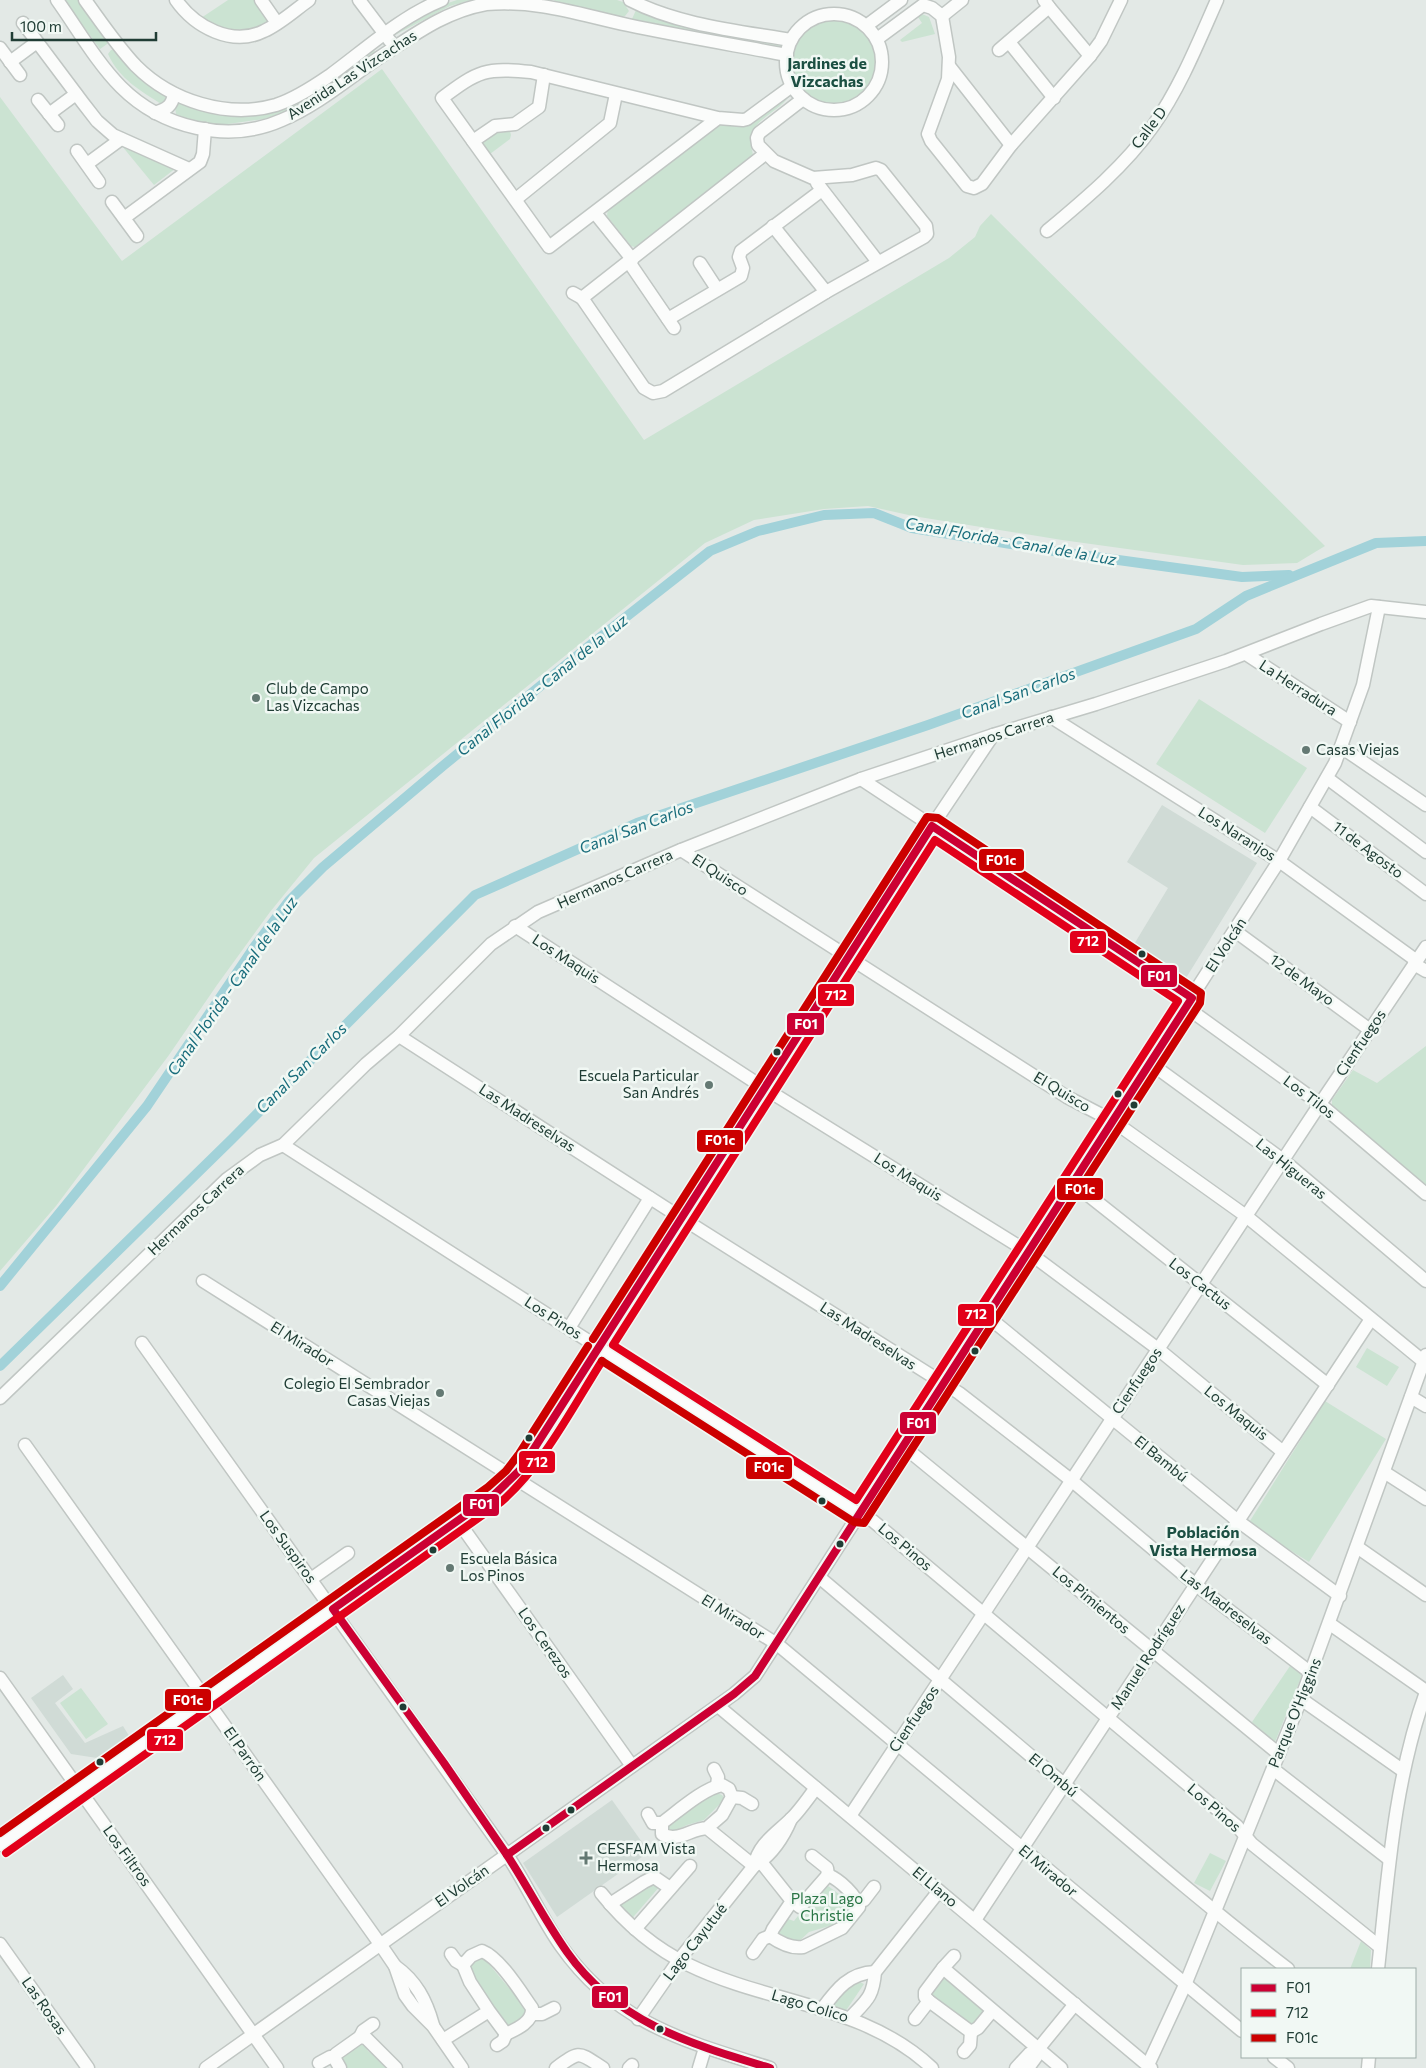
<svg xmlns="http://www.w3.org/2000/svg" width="1426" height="2068" font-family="Commissioner,sans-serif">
	<rect width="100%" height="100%" fill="#e3e9e6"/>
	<g fill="#d0dbd6">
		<path d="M1162 805 1257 863 1186 978 1133 946 1168 888 1127 862Z"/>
		<path d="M63 1675 73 1689 55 1703 85 1743 123 1726 131 1739 97 1758 71 1754 31 1698Z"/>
		<path d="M612 1800 649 1852 557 1917 523 1863Z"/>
	</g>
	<g fill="#cbe3d2">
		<path d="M64 0H80L110 42 100 49Z"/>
		<path d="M228 0H256L272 22C240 36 231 33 201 18Z"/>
		<path d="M457 0H471L450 6 395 35 397 32 448 3Z"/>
		<path d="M554 0H617L623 2 629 11 625 16 616 18 557 5Z"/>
		<path d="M636 10 664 20 783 44 785 46 782 50 632 19Z"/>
		<path d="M922 14 929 17 935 34 902 42 900 40 922 23 918 17Z"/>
		<circle cx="835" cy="61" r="43"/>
		<path d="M115 49 170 94 163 105C141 91 119 79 108 54L111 50Z"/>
		<path d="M371 49 374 50 376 54 289 111 264 119 214 126 191 121 176 114 175 107 179 103 264 110Z"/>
		<path d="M382 69 644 440 949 258 975 237 980 226 991 214 1325 546 1297 563 1243 565 1062 540 913 516 868 506 824 509 754 520 705 543 314 858 270 912 217 985 169 1055 56 1206 0 1271V97L122 261Z"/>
		<path d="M789 96C780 111 754 119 751 137 749 144 753 150 753 157L638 248 631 246 607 216 608 207 719 121H729Z"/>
		<path d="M503 129 510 131 511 135 510 139 490 154 482 142 498 130Z"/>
		<path d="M122 146 176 168 154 185Z"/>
		<path d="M1199 699 1307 768 1265 833 1156 764Z"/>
		<path d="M1426 1046V1186L1332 1107V1100L1353 1070 1377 1083Z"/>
		<path d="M1367 1348 1399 1367 1387 1386 1356 1367Z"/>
		<path d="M1325 1401 1386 1439 1309 1562 1248 1524Z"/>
		<path d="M1290 1666 1302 1675 1275 1742 1252 1722Z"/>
		<path d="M81 1688 108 1724 86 1739 60 1703Z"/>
		<path d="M715 1792 722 1795 725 1799 704 1820 687 1825 671 1833 664 1829 708 1793Z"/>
		<path d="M1210 1853 1226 1861 1210 1891 1194 1883Z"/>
		<path d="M654 1881 660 1886 629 1922 615 1906Z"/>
		<path d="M828 1886 847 1900 848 1906 836 1924 809 1932 796 1944 774 1934 785 1918 794 1921 821 1887Z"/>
		<path d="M1361 1941 1371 1950 1370 1969H1350Z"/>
		<path d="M483 1957 525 2007 527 2012C521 2019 514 2025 504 2026L468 1968 469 1963Z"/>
		<path d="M946 1974 987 2007 969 2029 928 1995Z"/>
		<path d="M853 1979 864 1984 845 2012 830 2007Z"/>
		<path d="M362 2039 368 2051 390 2068H345L337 2056Z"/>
	</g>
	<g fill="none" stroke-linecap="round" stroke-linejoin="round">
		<g stroke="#a2d2d9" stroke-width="10">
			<path d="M0 1286 147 1106 255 946 289 901 323 867 444 765 589 646 710 551 758 531 824 515 874 513 912 528 1060 552 1242 577 1289 575"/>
			<path d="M0 1366 232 1139 475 895 637 823 928 725 1196 629 1246 596 1376 543 1426 541"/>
		</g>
		<defs>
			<g id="minor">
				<path d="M57 0C77 28 97 63 121 87 162 128 228 144 282 120 320 104 352 75 386 53 418 32 447 11 486 4 540 0 577 14 628 25 680 36 734 45 787 55"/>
				<path d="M85 0C101 22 117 46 136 66 171 101 227 119 276 105 295 99 313 87 329 76 366 49 400 17 442 0"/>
				<path d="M176 0C195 27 232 47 264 31 280 24 295 10 309 0"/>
				<path d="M261 0 277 23"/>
				<path d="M359 0 390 41"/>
				<path d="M630 0C678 25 738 31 791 40"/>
				<path d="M1049 7 1090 56"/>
				<circle cx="834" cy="62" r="48"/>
				<path d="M942 16 962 0"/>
				<path d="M23 23 83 103 97 121 113 135 189 169"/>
				<path d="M866 26 901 0"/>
				<path d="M877 39 923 5 932 8 942 16 949 57 948 79 928 134 931 141 967 186 974 188 982 184 1011 145 1090 56 1101 41 1121 0"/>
				<path d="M1009 42 1054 98"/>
				<path d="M0 48 20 75"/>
				<path d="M999 50 1049 7 1044 0"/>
				<path d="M10 62 37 42"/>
				<path d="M949 66 1011 145"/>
				<path d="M38 100 58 125"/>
				<path d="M155 113C167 109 172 106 174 94"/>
				<path d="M49 114 76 94"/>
				<path d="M718 118 549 247 442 98C478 71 486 67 531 72L718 118 743 120 747 119 792 86"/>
				<path d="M473 141 495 126 515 124 539 107 544 75"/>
				<path d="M77 151 99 182"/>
				<path d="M87 164 121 139"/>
				<path d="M817 183 878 262"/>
				<path d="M516 199 610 123 616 94"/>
				<path d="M112 202 137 236"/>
				<path d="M595 213 632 259 631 265 674 328"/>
				<path d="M124 218 200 162 203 154 205 129"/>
				<path d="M773 226 826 292"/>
				<path d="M1047 231C1084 200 1125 166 1153 126 1180 88 1198 43 1217 0"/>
				<path d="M700 263 717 289"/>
				<path d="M573 293 582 298 765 154"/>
				<path d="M582 298 644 388 653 393 663 391 826 292 924 237 927 234 926 226 881 170 876 168 852 175 813 178 774 161 758 145 757 138 759 133 803 99"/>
				<path d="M668 319 741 276 743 268 739 257 741 251 822 190"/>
				<path d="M1246 654 1350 722"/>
				<path d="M1051 717 1279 861 1417 961"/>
				<path d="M1341 747 1426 805"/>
				<path d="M1327 778 1426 852"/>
				<path d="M861 779 1192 998"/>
				<path d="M1310 807 1426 894"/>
				<path d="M681 850 1067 1097 1113 1121 1246 1216 1423 1361"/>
				<path d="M515 926 764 1088 1028 1252 1158 1349 1283 1452"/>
				<path d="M1235 931 1370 1030"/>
				<path d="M1414 964 1426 971"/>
				<path d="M1186 1007 1320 1104 1426 1194"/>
				<path d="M399 1036 672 1212 959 1393 1071 1480 1196 1585 1311 1673"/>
				<path d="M1150 1063 1283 1160 1426 1281"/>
				<path d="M283 1145 847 1507 873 1521 1237 1826 1252 1844 1380 1947"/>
				<path d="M1073 1183 1328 1385"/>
				<path d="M203 1281 777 1644 1242 2031"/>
				<path d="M987 1316 1238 1521 1340 1596"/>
				<path d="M569 1328 650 1198"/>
				<path d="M142 1343 507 1855C527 1884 541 1918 561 1946 616 2024 685 2041 770 2068"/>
				<path d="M1411 1397 1426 1406"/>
				<path d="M0 1398 227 1179 260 1155 283 1145 366 1064 399 1036 491 944 538 912 681 850 861 779 993 735 1096 704 1226 661 1321 624 1371 606 1426 612"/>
				<path d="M25 1445 380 1944 395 1966 405 1995 413 2006 433 2026 462 2068"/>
				<path d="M903 1446 1279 1754"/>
				<path d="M1384 1472 1426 1499"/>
				<path d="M458 1521 632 1766"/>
				<path d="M1357 1547 1426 1595"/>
				<path d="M819 1577C901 1646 983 1715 1064 1784 1138 1847 1211 1910 1288 1969"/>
				<path d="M311 1579 348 1553"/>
				<path d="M1330 1624 1426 1691"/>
				<path d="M0 1678 277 2068"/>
				<path d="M1301 1699 1402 1770"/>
				<path d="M718 1706 1151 2068"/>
				<path d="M714 1769 718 1777 717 1786"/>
				<path d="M1273 1769 1389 1859"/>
				<path d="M732 1797 742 1798 752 1804"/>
				<path d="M648 1814 653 1823H662"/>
				<path d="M850 1816 1320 1104 1426 947"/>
				<path d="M707 1828 722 1815 732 1797 729 1789 722 1785C704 1788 677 1812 662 1823V1834C677 1843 690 1829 707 1828L754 1866"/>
				<path d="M0 1845 494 1495 513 1478 527 1460 932 826 993 735"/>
				<path d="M812 1856 827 1868 828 1875"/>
				<path d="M761 1862 792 1901 773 1929 770 1936C780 1943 791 1949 803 1947L842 1928 859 1907C856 1895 840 1880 828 1875L800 1907 792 1901"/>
				<path d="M754 1866C759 1843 776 1834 792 1818 801 1809 808 1798 816 1788"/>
				<path d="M601 1893C625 1923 654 1948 689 1965 769 2004 864 2004 932 2068"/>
				<path d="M858 1901 864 1900 874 1887"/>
				<path d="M610 1904 644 1882 654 1877 670 1888"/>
				<path d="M975 1920 1371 1319"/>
				<path d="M635 1929 690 1866"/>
				<path d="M0 1944 88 2068"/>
				<path d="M753 1953 763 1939 770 1936"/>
				<path d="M451 1954 456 1961 463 1965"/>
				<path d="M395 1966C416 1981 426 2000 433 2025"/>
				<path d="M943 1968 954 1956"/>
				<path d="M1378 1969C1388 1876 1394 1781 1426 1692"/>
				<path d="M822 2009C837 1989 849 1973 875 1972"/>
				<path d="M992 2011 978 2028 971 2032 929 2001 925 1997V1992L943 1968 1061 2068"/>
				<path d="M533 2014H542L554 2008"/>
				<path d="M850 2018C867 2000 873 1997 875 1972L939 1891"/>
				<path d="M638 2019 679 1960 754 1866C772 1855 783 1838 791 1819"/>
				<path d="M915 2019 929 2001"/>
				<path d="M360 2037 363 2031 373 2024"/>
				<path d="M443 2040 489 2011 470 1982 463 1965 471 1956 482 1951C500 1958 520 1991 532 2008 533 2022 517 2029 506 2034L489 2011"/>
				<path d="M497 2045 503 2041 506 2034"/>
				<path d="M964 2052 970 2045 971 2032"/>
				<path d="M1274 2057 1288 2068"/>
				<path d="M319 2063 330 2057H335"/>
				<path d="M1148 2065 1185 1985 1301 1699 1426 1355"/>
				<path d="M206 2068 734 1694 755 1676 1279 861 1335 763 1363 685 1379 607"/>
				<path d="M340 2068 335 2059 336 2054 360 2037 366 2038 396 2068"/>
				<path d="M556 2068C581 2050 578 2052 603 2068"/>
				<path d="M629 2068 632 2065"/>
				<path d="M699 2068 705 2048"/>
				<path d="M1016 2068 1029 2054 1039 2048"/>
				<path d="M1028 2068 1036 2057 1039 2048 1075 2004"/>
				<path d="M1368 2068 1369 2057"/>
			</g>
		</defs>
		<use href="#minor" stroke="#c0c6c3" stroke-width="15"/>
		<use href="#minor" stroke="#fbfcfb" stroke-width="12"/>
		<defs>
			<g id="bus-1">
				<path d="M932 826 1192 998 755 1676 734 1694 507 1855 444 1763 333 1609 494 1495 521 1469Z"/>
				<path d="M507 1855C528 1887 545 1921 567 1952 617 2023 691 2044 770 2068"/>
			</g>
			<g id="bus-2">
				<path d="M935 840 1178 1001 856 1500 613 1345Z"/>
				<path d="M6 1853 501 1502C544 1464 571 1410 602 1361"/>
			</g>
			<g id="bus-3">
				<path d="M593 1339 927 817 938 818 1201 993 1200 1003 864 1523 854 1522 602 1361"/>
				<path d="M0 1833 488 1487 506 1471 519 1454 588 1346"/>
			</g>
		</defs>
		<use href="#bus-1" stroke="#f1f8f4" stroke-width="11"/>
		<use href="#bus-2" stroke="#f1f8f4" stroke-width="11"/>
		<use href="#bus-3" stroke="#f1f8f4" stroke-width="11"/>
		<use href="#bus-1" stroke="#c03" stroke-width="8"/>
		<use href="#bus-2" stroke="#e2001a" stroke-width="8"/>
		<use href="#bus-3" stroke="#c00" stroke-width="8"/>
	</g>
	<g fill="#647973" stroke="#f1f8f4" stroke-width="2">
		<circle cx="256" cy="698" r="5"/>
		<circle cx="1306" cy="750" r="5"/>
		<circle cx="709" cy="1085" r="5"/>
		<circle cx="440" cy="1393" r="5"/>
		<circle cx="450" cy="1568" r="5"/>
		<path d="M583.5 1850.5h5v5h5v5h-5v5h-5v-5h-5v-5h5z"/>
	</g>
	<g fill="#203d35" stroke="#f1f8f4" stroke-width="2">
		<circle cx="1142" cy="954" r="4.5"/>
		<circle cx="777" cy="1052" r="4.5"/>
		<circle cx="1118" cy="1094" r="4.5"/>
		<circle cx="1134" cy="1105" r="4.5"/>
		<circle cx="975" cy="1351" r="4.5"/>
		<circle cx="529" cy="1438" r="4.5"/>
		<circle cx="822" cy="1501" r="4.5"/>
		<circle cx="840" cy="1544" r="4.5"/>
		<circle cx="433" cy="1550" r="4.5"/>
		<circle cx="403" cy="1707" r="4.5"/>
		<circle cx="100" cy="1762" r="4.5"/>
		<circle cx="571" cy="1810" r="4.5"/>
		<circle cx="546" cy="1828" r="4.5"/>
		<circle cx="660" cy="2029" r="4.5"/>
	</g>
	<g text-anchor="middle" stroke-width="5" stroke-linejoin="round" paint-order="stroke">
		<g font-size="15" fill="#203d35" stroke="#f1f8f4">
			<text transform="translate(352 75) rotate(-33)" y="5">Avenida Las Vizcachas</text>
			<text transform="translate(1149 128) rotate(-53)" y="5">Calle D</text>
			<text transform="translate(1298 688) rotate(33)" y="5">La Herradura</text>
			<text transform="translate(994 736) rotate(-18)" y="5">Hermanos Carrera</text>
			<text transform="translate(1237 834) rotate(32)" y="5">Los Naranjos</text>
			<text transform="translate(1368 850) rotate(37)" y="5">11 de Agosto</text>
			<text transform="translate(720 875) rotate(33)" y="5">El Quisco</text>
			<text transform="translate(615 879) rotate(-24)" y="5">Hermanos Carrera</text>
			<text transform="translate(1226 945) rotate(-57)" y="5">El Volcán</text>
			<text transform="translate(566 959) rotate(33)" y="5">Los Maquis</text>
			<text transform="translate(1302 980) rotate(36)" y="5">12 de Mayo</text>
			<text transform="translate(1361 1043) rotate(-56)" y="5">Cienfuegos</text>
			<text transform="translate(1062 1092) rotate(31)" y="5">El Quisco</text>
			<text transform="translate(1309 1097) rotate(37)" y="5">Los Tilos</text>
			<text transform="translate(527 1118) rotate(33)" y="5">Las Madreselvas</text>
			<text transform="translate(1291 1169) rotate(39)" y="5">Las Higueras</text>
			<text transform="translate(908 1177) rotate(32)" y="5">Los Maquis</text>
			<text transform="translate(196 1210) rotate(-43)" y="5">Hermanos Carrera</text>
			<text transform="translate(1200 1284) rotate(38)" y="5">Los Cactus</text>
			<text transform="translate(553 1318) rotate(33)" y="5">Los Pinos</text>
			<text transform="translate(868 1336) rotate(33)" y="5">Las Madreselvas</text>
			<text transform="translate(302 1344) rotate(32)" y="5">El Mirador</text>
			<text transform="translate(1137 1381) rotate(-56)" y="5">Cienfuegos</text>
			<text transform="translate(1236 1413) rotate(39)" y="5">Los Maquis</text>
			<text transform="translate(1161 1459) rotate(39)" y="5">El Bambú</text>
			<text transform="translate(288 1547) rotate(54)" y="5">Los Suspiros</text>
			<text transform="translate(905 1547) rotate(40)" y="5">Los Pinos</text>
			<text transform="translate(1091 1600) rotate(40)" y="5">Los Pimientos</text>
			<text transform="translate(1226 1607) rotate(38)" y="5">Las Madreselvas</text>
			<text transform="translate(733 1617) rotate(32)" y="5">El Mirador</text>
			<text transform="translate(545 1643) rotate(55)" y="5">Los Cerezos</text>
			<text transform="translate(1148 1657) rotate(-57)" y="5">Manuel Rodríguez</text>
			<text transform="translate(1295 1713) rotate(-68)" y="5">Parque O'Higgins</text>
			<text transform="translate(914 1719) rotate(-56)" y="5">Cienfuegos</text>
			<text transform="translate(245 1754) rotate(55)" y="5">El Parrón</text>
			<text transform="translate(1053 1775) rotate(40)" y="5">El Ombú</text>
			<text transform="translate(1214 1808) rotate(41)" y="5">Los Pinos</text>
			<text transform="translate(127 1856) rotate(54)" y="5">Los Filtros</text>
			<text transform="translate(1048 1871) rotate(40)" y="5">El Mirador</text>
			<text transform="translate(462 1886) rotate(-35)" y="5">El Volcán</text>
			<text transform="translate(935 1887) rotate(40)" y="5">El Llano</text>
			<text transform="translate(695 1942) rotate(-52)" y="5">Lago Cayutué</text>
			<text transform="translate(44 2006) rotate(55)" y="5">Las Rosas</text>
			<text transform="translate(810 2006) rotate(17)" y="5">Lago Colico</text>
		</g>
		<g font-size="15" fill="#203d35" stroke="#f1f8f4" text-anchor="start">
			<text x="266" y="694">Club de Campo<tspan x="266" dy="17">Las Vizcachas</tspan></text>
			<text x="1316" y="755">Casas Viejas</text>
			<text x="699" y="1081" text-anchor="end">Escuela Particular<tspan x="699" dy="17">San Andrés</tspan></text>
			<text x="430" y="1389" text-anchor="end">Colegio El Sembrador<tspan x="430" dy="17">Casas Viejas</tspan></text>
			<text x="460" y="1564">Escuela Básica<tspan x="460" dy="17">Los Pinos</tspan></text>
			<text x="597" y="1854">CESFAM Vista<tspan x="597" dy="17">Hermosa</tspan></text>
		</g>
		<g font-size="15" fill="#297545" stroke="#f1f8f4">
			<text x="827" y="1904">Plaza Lago<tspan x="827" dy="17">Christie</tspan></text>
		</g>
		<g font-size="16" font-weight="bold" fill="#1b4f42" stroke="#f1f8f4">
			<text x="827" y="69">Jardines de<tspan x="827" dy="18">Vizcachas</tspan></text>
			<text x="1203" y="1538">Población<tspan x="1203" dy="18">Vista Hermosa</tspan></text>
		</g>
		<g font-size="16" font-style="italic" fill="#186c7b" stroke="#f1f8f4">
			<text transform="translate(1011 541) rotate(10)" y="6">Canal Florida - Canal de la Luz</text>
			<text transform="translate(542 685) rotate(-39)" y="6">Canal Florida - Canal de la Luz</text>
			<text transform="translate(1018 693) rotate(-20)" y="6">Canal San Carlos</text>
			<text transform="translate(636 827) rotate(-21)" y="6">Canal San Carlos</text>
			<text transform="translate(232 986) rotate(-55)" y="6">Canal Florida - Canal de la Luz</text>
			<text transform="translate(301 1068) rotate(-45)" y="6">Canal San Carlos</text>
		</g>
	</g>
	<g stroke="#f1f8f4" stroke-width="2">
		<rect x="978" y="848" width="47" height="24" rx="5" fill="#c00"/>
		<rect x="1069" y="930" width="38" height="24" rx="5" fill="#e2001a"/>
		<rect x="1140" y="964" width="38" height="24" rx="5" fill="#c03"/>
		<rect x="817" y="983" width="38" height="24" rx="5" fill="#e2001a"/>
		<rect x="786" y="1012" width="39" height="24" rx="5" fill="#c03"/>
		<rect x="696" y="1129" width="48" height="24" rx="5" fill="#c00"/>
		<rect x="1056" y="1177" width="48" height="24" rx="5" fill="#c00"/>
		<rect x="957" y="1303" width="38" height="24" rx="5" fill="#e2001a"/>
		<rect x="899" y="1411" width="38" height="24" rx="5" fill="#c03"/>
		<rect x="518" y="1450" width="38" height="24" rx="5" fill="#e2001a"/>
		<rect x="745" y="1456" width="48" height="24" rx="5" fill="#c00"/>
		<rect x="462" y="1493" width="38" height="24" rx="5" fill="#c03"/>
		<rect x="164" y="1688" width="48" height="24" rx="5" fill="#c00"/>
		<rect x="146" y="1728" width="38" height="24" rx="5" fill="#e2001a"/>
		<rect x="591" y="1985" width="38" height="24" rx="5" fill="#c03"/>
	</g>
	<g font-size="14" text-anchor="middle" font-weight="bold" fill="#fff">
		<text x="1001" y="865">F01c</text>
		<text x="1088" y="946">712</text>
		<text x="1159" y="981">F01</text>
		<text x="836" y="1000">712</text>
		<text x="806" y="1029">F01</text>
		<text x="720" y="1145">F01c</text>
		<text x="1080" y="1194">F01c</text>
		<text x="976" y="1319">712</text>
		<text x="918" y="1428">F01</text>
		<text x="537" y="1467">712</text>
		<text x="769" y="1472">F01c</text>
		<text x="481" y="1509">F01</text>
		<text x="188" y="1705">F01c</text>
		<text x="165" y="1745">712</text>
		<text x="610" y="2002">F01</text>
	</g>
	<rect x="1241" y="1968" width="175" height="90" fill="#f1f8f4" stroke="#9dada8"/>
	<rect x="1251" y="1984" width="25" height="8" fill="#cc0033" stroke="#9dada8"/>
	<text x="1286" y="1993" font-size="15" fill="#203d35">F01</text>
	<rect x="1251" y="2009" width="25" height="8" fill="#e2001a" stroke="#9dada8"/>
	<text x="1286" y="2018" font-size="15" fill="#203d35">712</text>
	<rect x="1251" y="2034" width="25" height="8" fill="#cc0000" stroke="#9dada8"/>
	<text x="1286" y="2043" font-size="15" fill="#203d35">F01c</text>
	<path d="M12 32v8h144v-8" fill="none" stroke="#203d35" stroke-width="2.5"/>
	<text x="20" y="32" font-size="15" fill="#203d35" stroke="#f1f8f4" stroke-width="4" paint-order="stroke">100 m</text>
</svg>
